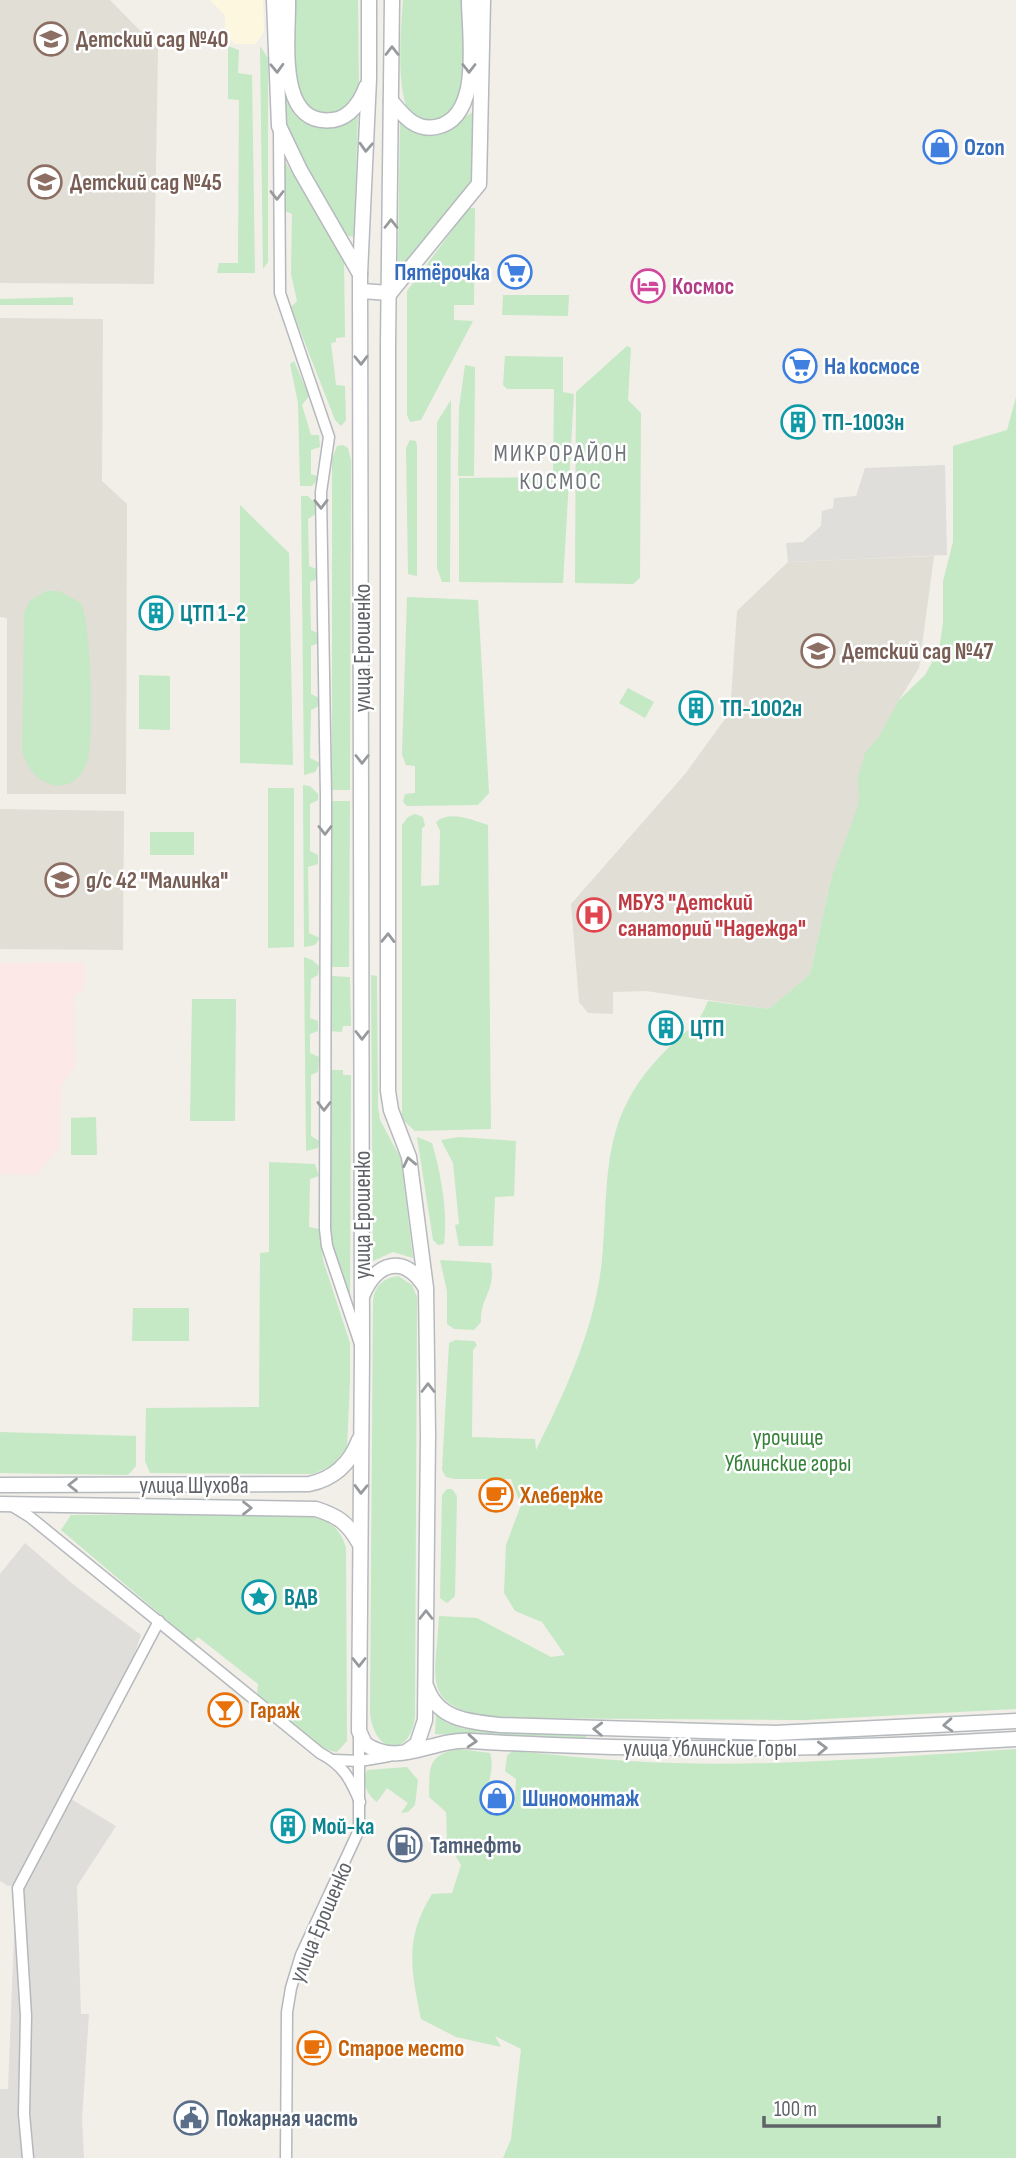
<svg xmlns="http://www.w3.org/2000/svg" width="1016" height="2158" font-family="'Sofia Sans Condensed',sans-serif">
	<rect width="100%" height="100%" fill="#f1efe8"/>
	<path fill="#fef7e0" d="M210 0H263L264 32 256 44H235L225 35V15Z"/>
	<g fill="#e0deda">
		<path d="M945 465 947 555 788 562 786 543 803 542 821 526 822 511 833 508 834 498 856 496 865 468Z"/>
		<path d="M25 1543 74 1585 141 1635 127 1676 67 1788 71 1799 116 1826 77 1886 81 2014H89L82 2119 84 2158H0V2089H8L16 1885 8 1886 0 1881V1574Z"/>
	</g>
	<g fill="#e1ded6">
		<path d="M0 0H110L158 49 154 284 0 283Z"/>
		<path d="M0 318 103 319 102 481 127 504 126 794H7V618L0 617Z"/>
		<path d="M934 556 919 668 899 700 900 739 831 879 810 974 769 1009 646 991 613 992V1014L588 1013 579 1002 571 904 685 774 730 712 737 611 788 562Z"/>
		<path d="M0 809 124 811 123 950 0 949Z"/>
	</g>
	<path fill="#fce8e6" d="M84 962V990L74 995 75 1066 61 1086 60 1147 36 1175 0 1174V963Z"/>
	<g fill="#c5e8c5">
		<path d="M292 0H358L359 88C350 117 328 120 304 107L293 70Z"/>
		<path d="M403 0H464L465 90C460 104 450 115 436 121 388 145 402 20 403 0Z"/>
		<path d="M228 46 239 50 238 73 252 75 255 273H217L219 263H238L239 100 228 99Z"/>
		<path d="M260 46 268 58V262L263 269Z"/>
		<path d="M286 98C303 130 332 138 358 111L354 237 344 235C320 193 285 148 283 99Z"/>
		<path d="M474 111V177L401 268 398 262 400 120 449 128Z"/>
		<path d="M283 158 344 258 345 337 336 338V342L331 343 336 385 345 386 346 420 341 426 335 420 291 307 297 301 291 274 292 214 282 210Z"/>
		<path d="M469 208H475L474 305H454V320L473 321 421 420 410 422 407 415V291Z"/>
		<path d="M503 295H569L568 316 502 315Z"/>
		<path d="M73 297V305H0V299Z"/>
		<path d="M627 346 631 348 628 400 641 413 640 578 633 584 575 583 576 392Z"/>
		<path d="M505 356 563 357V392L574 394 563 583 459 582V478L553 477 554 389H507L503 385Z"/>
		<path d="M294 361 309 396 302 405 311 435H319L320 447 311 450V474L320 477 312 486H300L298 403 290 364Z"/>
		<path d="M465 365 475 367 474 476H458L459 408Z"/>
		<path d="M1016 397V1709L805 1720 494 1718C419 1705 436 1681 439 1616L477 1618 551 1657 565 1655 542 1622 515 1611 504 1593 506 1545 521 1505 511 1479H454L446 1477 442 1470 449 1343 455 1340 474 1341 477 1345 473 1350 472 1437 535 1439 536 1450C566 1390 595 1328 602 1260 607 1211 603 1159 622 1113 634 1085 653 1061 676 1041 693 1025 699 1024 708 1001L769 1009 810 974 831 879 859 803 858 777 865 753 878 738 899 700 925 675 939 650 943 623V581L953 542V446L1007 430Z"/>
		<path d="M451 400 450 582H442L437 568V422Z"/>
		<path d="M410 440 416 441 417 446V576L408 574 406 448Z"/>
		<path d="M343 445 348 448 351 461 350 790H332V459L337 446Z"/>
		<path d="M301 496H308L316 504 317 513 308 519 309 566 319 570V578L310 582 311 630 319 634V643L311 646V694L319 698V706L311 710 310 758 320 763 315 772 304 775Z"/>
		<path d="M240 505 289 553 293 765 240 763Z"/>
		<path d="M46 591H59L81 603C91 622 95 742 87 762 73 802 29 787 22 749L24 612 30 601Z"/>
		<path d="M407 597 478 600 489 793 478 805 407 806 403 802 405 794 415 793V766L406 765 402 755Z"/>
		<path d="M139 675 170 676V730L139 729Z"/>
		<path d="M628 688 654 702 645 718 619 703Z"/>
		<path d="M303 785 310 786 318 794V800L310 804V851L318 855V864L308 867 309 933 320 938 315 945 304 947Z"/>
		<path d="M268 788H294V947L268 948Z"/>
		<path d="M332 801H350L349 967H331Z"/>
		<path d="M415 814 423 817 425 826 422 828 421 886 439 885 440 831 436 822C451 810 471 820 488 825L491 1129 415 1131 402 1119V825L408 817Z"/>
		<rect x="150" y="832" width="44" height="23"/>
		<path d="M304 957 312 960 319 966 318 975 311 979 310 1018 318 1021V1031L310 1034V1053L319 1057 318 1072 311 1075V1136L319 1141 318 1148 306 1151Z"/>
		<path d="M371 975 377 976 378 1107 380 1120 401 1159 413 1258 393 1252 373 1261Z"/>
		<path d="M331 976 350 977 351 1026H343L342 1032 329 1031Z"/>
		<path d="M192 999H236L235 1121H190Z"/>
		<path d="M331 1070H343V1075H351L350 1302 331 1237Z"/>
		<path d="M96 1117 97 1155H71V1118Z"/>
		<path d="M417 1137 432 1143C441 1174 448 1212 444 1244L438 1245 433 1240Z"/>
		<path d="M459 1137 516 1141 514 1196 495 1197 493 1246H459L455 1225 459 1224 453 1163 441 1140Z"/>
		<path d="M269 1162 315 1164 319 1176 310 1179 309 1227 319 1229 323 1260 350 1343V1381L347 1447 333 1465 313 1474 150 1473 145 1461 146 1408 259 1407 260 1253 269 1252Z"/>
		<path d="M440 1260 491 1263C496 1292 480 1297 481 1322L474 1330 454 1329 447 1324V1291Z"/>
		<path d="M398 1276 412 1285 417 1297 415 1717C409 1760 373 1753 370 1712L373 1300C375 1285 384 1278 398 1276Z"/>
		<path d="M133 1308H189V1341H132Z"/>
		<path d="M0 1432 136 1436V1466L128 1475 0 1473Z"/>
		<path d="M447 1489H452L457 1496 455 1596 447 1603 440 1598 442 1495Z"/>
		<path d="M289 1514C317 1516 338 1519 346 1548L347 1741 337 1752C314 1750 276 1710 257 1694L258 1684 198 1637 193 1642 61 1530 71 1515Z"/>
		<path d="M436 1714 447 1723 464 1729 586 1735V1741L435 1734Z"/>
		<path d="M459 1749 490 1753C496 1774 484 1784 487 1806L515 1804 516 1779 505 1771 507 1756 512 1751C551 1754 590 1759 629 1761 757 1769 888 1757 1016 1749V2158H503L511 2139 521 2049 495 2036 501 2047 456 2037 421 2019C411 1969 404 1939 432 1894L452 1893 461 1865 447 1841 446 1812 429 1797C430 1768 426 1755 459 1749Z"/>
		<path d="M407 1767 418 1780 415 1805 408 1812 401 1813 408 1803 387 1788 377 1802C366 1793 362 1784 367 1770Z"/>
	</g>
	<g fill="none" stroke-linecap="round" stroke-linejoin="round">
		<defs>
			<g id="minor">
				<path d="M279 129 280 293 329 437 321 492 326 797 325 1229 327 1246 360 1344"/>
				<path d="M9 1504 30 1517 320 1753C343 1765 350 1778 360 1802"/>
				<path d="M334 1760 360 1761 389 1756"/>
				<path d="M28 2158 24 2114 26 2016 18 1888 159 1621"/>
				<path d="M286 2158 287 2012 291 1988 301 1955 359 1830V1733"/>
			</g>
			<g id="secondary">
				<path d="M274 0 279 126 300 170 360 274"/>
				<path d="M288 0C289 37 275 127 333 120 350 118 361 101 366 87"/>
				<path d="M369 0V79L360 274 362 1351 359 1731 365 1744C400 1768 432 1738 471 1741 653 1752 834 1750 1016 1739"/>
				<path d="M392 0 388 345V1091L391 1110 409 1157 426 1288 428 1435 425 1720 417 1744 406 1752"/>
				<path d="M391 101C404 116 415 131 436 127 483 118 469 35 469 0"/>
				<path d="M361 291 390 293"/>
				<path d="M390 293 479 184 483 0"/>
				<path d="M363 1294C377 1262 404 1254 425 1287"/>
				<path d="M0 1485 309 1484C333 1479 350 1464 359 1440"/>
				<path d="M0 1504 316 1509C338 1516 348 1523 359 1543"/>
				<path d="M427 1688C438 1720 471 1722 500 1725L775 1733 1016 1721"/>
			</g>
		</defs>
		<use href="#minor" stroke="#b5b8bc" stroke-width="13"/>
		<use href="#secondary" stroke="#b6babf" stroke-width="17"/>
		<use href="#minor" stroke="#fff" stroke-width="10"/>
		<use href="#secondary" stroke="#fff" stroke-width="14"/>
	</g>
	<defs><path id="oneway-chevron" d="M-2-3.5L2.5 0L-2 3.5" fill="none" stroke-width="1.6" stroke-linecap="round" stroke-linejoin="round" transform="scale(1.75)"/></defs>
	<g stroke="#979a9d">
		<use href="#oneway-chevron" transform="translate(392 51) rotate(-90)"/>
		<use href="#oneway-chevron" transform="translate(277 68) rotate(88)"/>
		<use href="#oneway-chevron" transform="translate(469 68) rotate(90)"/>
		<use href="#oneway-chevron" transform="translate(366 147) rotate(93)"/>
		<use href="#oneway-chevron" transform="translate(277 195) rotate(90)"/>
		<use href="#oneway-chevron" transform="translate(391 224) rotate(-90)"/>
		<use href="#oneway-chevron" transform="translate(361 360) rotate(89)"/>
		<use href="#oneway-chevron" transform="translate(321 504) rotate(89)"/>
		<use href="#oneway-chevron" transform="translate(362 759) rotate(90)"/>
		<use href="#oneway-chevron" transform="translate(325 830) rotate(90)"/>
		<use href="#oneway-chevron" transform="translate(388 938) rotate(-89)"/>
		<use href="#oneway-chevron" transform="translate(362 1035) rotate(90)"/>
		<use href="#oneway-chevron" transform="translate(324 1106) rotate(90)"/>
		<use href="#oneway-chevron" transform="translate(409 1162) rotate(-102)"/>
		<use href="#oneway-chevron" transform="translate(428 1388) rotate(-90)"/>
		<use href="#oneway-chevron" transform="translate(73 1485) rotate(-180)"/>
		<use href="#oneway-chevron" transform="translate(361 1489) rotate(91)"/>
		<use href="#oneway-chevron" transform="translate(247 1508)"/>
		<use href="#oneway-chevron" transform="translate(426 1615) rotate(-90)"/>
		<use href="#oneway-chevron" transform="translate(359 1662) rotate(90)"/>
		<use href="#oneway-chevron" transform="translate(948 1725) rotate(176)"/>
		<use href="#oneway-chevron" transform="translate(598 1729) rotate(-178)"/>
		<use href="#oneway-chevron" transform="translate(472 1741) rotate(4)"/>
		<use href="#oneway-chevron" transform="translate(822 1748) rotate(-2)"/>
	</g>
	<defs>
		<symbol id="school-ring" viewBox="-11 -11 22 22"><circle r="9.5" fill="#fff" stroke="#8d6e63" stroke-width="1.5"/><path d="M0-5L7-2L0 1L-7-2ZM-4 1L0 2.5L4 1V4Q0 6-4 4Z" fill="#8d6e63"/></symbol>
		<symbol id="shop-ring" viewBox="-11 -11 22 22"><circle r="9.5" fill="#fff" stroke="#3f7fe0" stroke-width="1.5"/><path d="M-5-2.5h2.3a2.7 3.5 0 0 1 5.4 0H5L5.5 6h-11ZM-1.5-2.5h3a1.5 2.3 0 0 0-3 0Z" fill="#3f7fe0"/></symbol>
		<symbol id="supermarket-ring" viewBox="-11 -11 22 22"><circle r="9.5" fill="#fff" stroke="#3f7fe0" stroke-width="1.5"/><path d="M-6-5.5h2.5l.6 2H6L4.5 2H-2.5L-4.4-4H-6ZM-1.5 3.2a1.3 1.3 0 1 0 .1 0ZM3 3.2a1.3 1.3 0 1 0 .1 0Z" fill="#3f7fe0"/></symbol>
		<symbol id="hotel-ring" viewBox="-11 -11 22 22"><circle r="9.5" fill="#fff" stroke="#d1479c" stroke-width="1.5"/><path d="M-6-4.5h1.5V1H6V5H4.5V3h-9V5H-6ZM-4 0a1.8 1.8 0 1 1 3.6 0ZM.5 0V-2.5h3Q6-2.5 6 0Z" fill="#d1479c"/></symbol>
		<symbol id="building-ring" viewBox="-11 -11 22 22"><circle r="9.5" fill="#fff" stroke="#0f9aa8" stroke-width="1.5"/><path d="M-4-6H4V6H1V3H-1V6H-4ZM-2.5-4.3h1.7v1.8h-1.7ZM.8-4.3h1.7v1.8H.8ZM-2.5-1h1.7V.8h-1.7ZM.8-1h1.7V.8H.8Z" fill="#0f9aa8"/></symbol>
		<symbol id="hospital-ring" viewBox="-11 -11 22 22"><circle r="9.5" fill="#fff" stroke="#e0444e" stroke-width="1.5"/><path d="M-5-5h3v3.5h4V-5h3V5h-3V1.5h-4V5h-3Z" fill="#e0444e"/></symbol>
		<symbol id="cafe-ring" viewBox="-11 -11 22 22"><circle r="9.5" fill="#fff" stroke="#e8710a" stroke-width="1.5"/><path d="M-5.5-4.5H6V0H3Q3 3.5 0 3.5H-2.5Q-5.5 3.5-5.5 0ZM3-3.2v2h1.7v-2ZM-6 4.5H4V6H-6Z" fill="#e8710a"/></symbol>
		<symbol id="sight-ring" viewBox="-11 -11 22 22"><circle r="9.5" fill="#fff" stroke="#0f9aa8" stroke-width="1.5"/><path d="M0-6L1.8-2.2L6-1.7L2.9 1.2L3.7 5.4L0 3.3L-3.7 5.4L-2.9 1.2L-6-1.7L-1.8-2.2Z" fill="#0f9aa8"/></symbol>
		<symbol id="bar-ring" viewBox="-11 -11 22 22"><circle r="9.5" fill="#fff" stroke="#e8710a" stroke-width="1.5"/><path d="M-6-5H6L.8 .8V4.5H3.5V6h-7V4.5H-.8V.8Z" fill="#e8710a"/></symbol>
		<symbol id="fuel-ring" viewBox="-11 -11 22 22"><circle r="9.5" fill="#fff" stroke="#5c6f8a" stroke-width="1.5"/><path d="M-5.5-6h7V0h2V4h1.3V-2.5L3-4.5l.8-.8L6-3V5H2.5V1h-1V6h-7ZM-4.2-4.7v3.2H.2V-4.7Z" fill="#5c6f8a"/></symbol>
		<symbol id="civic-ring" viewBox="-11 -11 22 22"><circle r="9.5" fill="#fff" stroke="#5c6f8a" stroke-width="1.5"/><path d="M-.6-6.5H3V-4.5H.6V-3L4-1V1h2V6H-6V1h2V-1L-.6-3ZM-1.2 2.5V6h2.4V2.5Z" fill="#5c6f8a"/></symbol>
	</defs>
	<g fill-rule="evenodd">
		<use href="#school-ring" x="32" y="20" width="38" height="38"/>
		<use href="#shop-ring" x="921" y="128" width="38" height="38"/>
		<use href="#school-ring" x="26" y="163" width="38" height="38"/>
		<use href="#supermarket-ring" x="496" y="253" width="38" height="38"/>
		<use href="#hotel-ring" x="629" y="267" width="38" height="38"/>
		<use href="#supermarket-ring" x="781" y="347" width="38" height="38"/>
		<use href="#building-ring" x="779" y="403" width="38" height="38"/>
		<use href="#building-ring" x="137" y="594" width="38" height="38"/>
		<use href="#school-ring" x="799" y="632" width="38" height="38"/>
		<use href="#building-ring" x="677" y="689" width="38" height="38"/>
		<use href="#school-ring" x="43" y="861" width="38" height="38"/>
		<use href="#hospital-ring" x="575" y="896" width="38" height="38"/>
		<use href="#building-ring" x="647" y="1009" width="38" height="38"/>
		<use href="#cafe-ring" x="477" y="1476" width="38" height="38"/>
		<use href="#sight-ring" x="240" y="1578" width="38" height="38"/>
		<use href="#bar-ring" x="206" y="1691" width="38" height="38"/>
		<use href="#shop-ring" x="478" y="1779" width="38" height="38"/>
		<use href="#building-ring" x="269" y="1807" width="38" height="38"/>
		<use href="#fuel-ring" x="386" y="1826" width="38" height="38"/>
		<use href="#cafe-ring" x="295" y="2029" width="38" height="38"/>
		<use href="#civic-ring" x="172" y="2099" width="38" height="38"/>
	</g>
	<g text-anchor="middle" stroke-width="5" stroke-linejoin="round" paint-order="stroke">
		<g font-size="23" font-weight="bold" fill="#785e54" stroke="#fff" text-anchor="start">
			<text x="76" y="47">Детский сад №40</text>
			<text x="70" y="190">Детский сад №45</text>
			<text x="842" y="659">Детский сад №47</text>
			<text x="86" y="888">д/с 42 "Малинка"</text>
		</g>
		<g font-size="23" font-weight="bold" fill="#366cbe" stroke="#fff" text-anchor="start">
			<text x="964" y="155">Ozon</text>
			<text x="490" y="280" text-anchor="end">Пятёрочка</text>
			<text x="824" y="374">На космосе</text>
			<text x="522" y="1806">Шиномонтаж</text>
		</g>
		<g font-size="23" font-weight="bold" fill="#b23c85" stroke="#fff" text-anchor="start">
			<text x="672" y="294">Космос</text>
		</g>
		<g font-size="23" font-weight="bold" fill="#0d838f" stroke="#fff" text-anchor="start">
			<text x="822" y="430">ТП-1003н</text>
			<text x="180" y="621">ЦТП 1-2</text>
			<text x="720" y="716">ТП-1002н</text>
			<text x="690" y="1036">ЦТП</text>
			<text x="284" y="1605">ВДВ</text>
			<text x="312" y="1834">Мой-ка</text>
		</g>
		<g font-size="23" fill="#5f6368" stroke="#fff">
			<text transform="translate(362 648) rotate(-90)" y="8">улица Ерошенко</text>
			<text transform="translate(362 1215) rotate(-90)" y="8">улица Ерошенко</text>
			<text x="194" y="1493">улица Шухова</text>
			<text x="710" y="1756">улица Ублинские Горы</text>
			<text transform="translate(320 1922) rotate(-67)" y="8">улица Ерошенко</text>
		</g>
		<g font-size="23" font-weight="bold" fill="#be3a42" stroke="#fff" text-anchor="start">
			<text x="618" y="910">МБУЗ "Детский<tspan x="618" dy="26">санаторий "Надежда"</tspan></text>
		</g>
		<g font-size="23" fill="#348238" stroke="#fff">
			<text x="788" y="1445">урочище<tspan x="788" dy="26">Ублинские горы</tspan></text>
		</g>
		<g font-size="23" font-weight="bold" fill="#c56008" stroke="#fff" text-anchor="start">
			<text x="520" y="1503">Хлеберже</text>
			<text x="250" y="1718">Гараж</text>
			<text x="338" y="2056">Старое место</text>
		</g>
		<g font-size="23" font-weight="bold" fill="#4e5e75" stroke="#fff" text-anchor="start">
			<text x="430" y="1853">Татнефть</text>
			<text x="216" y="2126">Пожарная часть</text>
		</g>
		<g font-size="24" letter-spacing="2" fill="#70757a" stroke="#fff">
			<text x="561" y="461">МИКРОРАЙОН<tspan x="561" dy="28">КОСМОС</tspan></text>
		</g>
	</g>
	<path d="M764 2116v10h175v-10" fill="none" stroke="#5f6368" stroke-width="3.5"/>
	<text x="774" y="2116" font-size="21" fill="#5f6368" stroke="#ffffff" stroke-width="5" paint-order="stroke">100 m</text>
</svg>
